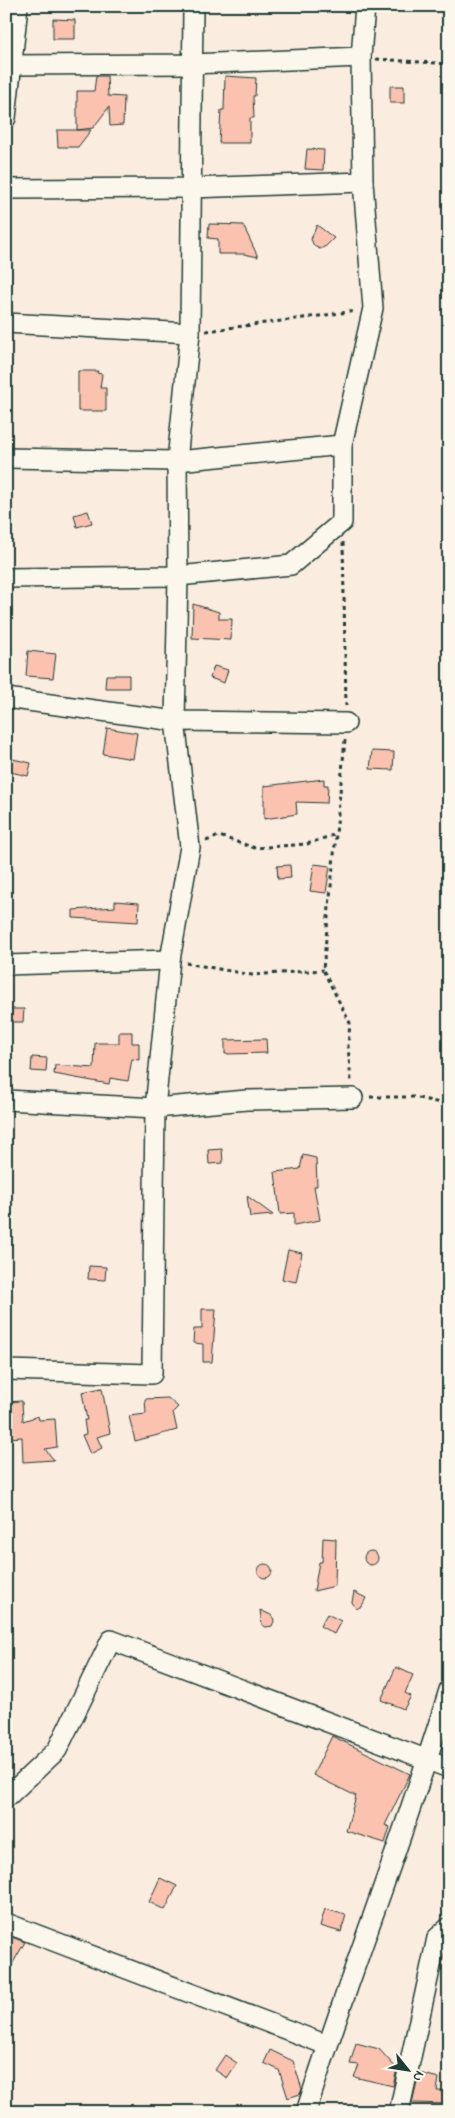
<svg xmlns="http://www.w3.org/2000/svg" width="455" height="2118" font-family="'Indie Flower',sans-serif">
	<rect width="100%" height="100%" fill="#fbece0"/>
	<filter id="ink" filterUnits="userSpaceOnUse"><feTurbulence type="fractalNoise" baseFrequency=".02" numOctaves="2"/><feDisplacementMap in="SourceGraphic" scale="10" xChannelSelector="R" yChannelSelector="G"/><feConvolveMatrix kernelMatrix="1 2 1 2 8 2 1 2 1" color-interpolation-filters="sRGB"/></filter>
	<g filter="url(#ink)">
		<g fill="#fbc2b0" stroke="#1f3d34">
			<path d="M53 19 75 20V39H53Z"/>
			<path d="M96 76H107L108 96 124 97 123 125 110 126 109 107 93 128 77 130H91L78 147H58L57 130H77V91H94Z"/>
			<path d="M225 76 256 78 255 96H253L254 118H250V143H219L221 110H224Z"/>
			<rect x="390" y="86" width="14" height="17"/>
			<path d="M307 149 324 150 323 170 305 169Z"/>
			<path d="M209 224 243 225 258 257 244 254H218V239L208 238Z"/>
			<path d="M317 225 334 238 326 246 320 249 314 246 311 239Z"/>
			<path d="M78 371H98L97 373 102 374 100 388H106V411H78Z"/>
			<path d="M88 511 92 523 77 527 74 515Z"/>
			<path d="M193 604 219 612V619H232L231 640 192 638Z"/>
			<path d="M28 651 56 654 53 678 26 676Z"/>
			<path d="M214 666 228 670 224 683 210 678Z"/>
			<path d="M106 675H129V688H105Z"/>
			<path d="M107 728 137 733 133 759 103 754Z"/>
			<path d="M372 751 394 752 393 770 370 769Z"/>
			<path d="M8 758 31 763 28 776 6 771Z"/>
			<path d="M324 779V785H328L327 803 296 802 297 814 264 819V786Z"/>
			<path d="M314 864 330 866 326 893 310 891Z"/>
			<path d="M290 865 291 878 278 879 277 866Z"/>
			<path d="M115 901 139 903 138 922 73 918V910L115 907Z"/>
			<path d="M8 1009H24L23 1022H8Z"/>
			<path d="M119 1032H132V1043H139V1060L132 1059 128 1081 110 1078 109 1084 54 1074 55 1065 94 1068 95 1043H119Z"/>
			<path d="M266 1039 267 1053 225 1054V1040Z"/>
			<path d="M32 1057 47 1058 46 1072 31 1071Z"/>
			<path d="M222 1149 223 1163 209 1164 208 1150Z"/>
			<path d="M303 1155 316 1158 317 1186H314L320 1220 294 1225V1213L280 1214 275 1172 300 1169Z"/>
			<path d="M247 1196 273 1215 250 1217Z"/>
			<path d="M288 1250 302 1253 296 1282 282 1279Z"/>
			<path d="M89 1266 106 1267 105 1280 88 1279Z"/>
			<path d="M202 1309H216L212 1362H203V1344L193 1343 194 1329H202Z"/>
			<path d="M102 1388 110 1433 97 1437 102 1448 90 1454 82 1435 86 1434 84 1420H87L82 1392Z"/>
			<path d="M168 1398 178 1407 173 1412 177 1430 135 1441 129 1416 146 1414 145 1399Z"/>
			<path d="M22 1401 23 1421 38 1416 39 1420 55 1419 57 1447 45 1449 54 1460 23 1462 22 1437 9 1438 6 1402Z"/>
			<path d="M323 1538 336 1539 335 1586 314 1591 319 1562H322Z"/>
			<circle cx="371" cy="1558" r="7"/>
			<circle cx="265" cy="1571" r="7"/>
			<path d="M354 1592 366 1598 362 1606 356 1609 352 1602Z"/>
			<path d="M260 1610 273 1616 274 1621 272 1626 266 1627 262 1625Z"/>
			<path d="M327 1614 341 1621 334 1634 320 1626Z"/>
			<path d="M396 1667 413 1675 405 1693 411 1696 404 1709 381 1700Z"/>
			<path d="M332 1736 410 1774 385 1825 390 1827 385 1843 346 1831 356 1796 313 1775Z"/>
			<path d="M160 1878 177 1886 165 1910 149 1902Z"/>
			<path d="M325 1909 346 1915 341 1932 320 1926Z"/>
			<path d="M6 1935 25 1942 6 1975Z"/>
			<path d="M356 2043 379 2049 397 2069 393 2086 354 2077 359 2065 350 2064Z"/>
			<path d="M270 2050 293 2061 302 2089 300 2094 288 2098 279 2070 264 2063Z"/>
			<path d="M225 2055 237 2063 227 2078 215 2070Z"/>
			<path d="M419 2073 439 2078 437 2091H449V2104L412 2103Z"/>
		</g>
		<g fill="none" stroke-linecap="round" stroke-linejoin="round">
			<defs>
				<g id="street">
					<path d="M6 65 192 64 361 57"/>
					<path d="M6 118 18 6"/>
					<path d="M6 189 191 188 363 182"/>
					<path d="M6 323 190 333"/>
					<path d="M6 458 177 461 342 445"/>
					<path d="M6 578 178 576 291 565 342 522V445L373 308 363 182 361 57 365 6"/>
					<path d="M6 698 175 721 346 723"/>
					<path d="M6 965 170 960"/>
					<path d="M6 1100 155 1108 247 1100 353 1098"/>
					<path d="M6 1370 152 1374 155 1108 170 960 190 847 175 721 178 576 177 461 190 333 193 6"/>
					<path d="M6 1798 57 1750 111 1640 449 1768"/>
					<path d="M6 1923 327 2045"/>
					<path d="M306 2112C351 1970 406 1832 449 1690"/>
					<path d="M399 2112 437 1938 449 1927"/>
				</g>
			</defs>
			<use href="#street" stroke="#1f3d34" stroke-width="22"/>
			<g stroke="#1f3d34" stroke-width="3" stroke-dasharray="4 4" stroke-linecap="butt">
				<path d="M376 59 449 64"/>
				<path d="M206 331 356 311"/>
				<path d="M343 542 346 706"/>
				<path d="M345 740 323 970 350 1023 348 1046 351 1081"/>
				<path d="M206 841 219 836 255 848 307 844 336 834"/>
				<path d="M186 963 252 975 323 970"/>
				<path d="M370 1097H414L449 1105"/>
			</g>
			<use href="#street" stroke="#fbf7ec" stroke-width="19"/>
		</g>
	</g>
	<rect width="455" height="2118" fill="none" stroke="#fbf7ec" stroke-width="25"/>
	<rect x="12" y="12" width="430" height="2093" fill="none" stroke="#1f3d34" stroke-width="2" filter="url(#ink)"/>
	<g transform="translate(408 2070) rotate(120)" stroke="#fbf7ec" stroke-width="4" paint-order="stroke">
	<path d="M0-4L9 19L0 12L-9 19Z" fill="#1f3d34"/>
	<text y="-8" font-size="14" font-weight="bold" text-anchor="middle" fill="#1f3d34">N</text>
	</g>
</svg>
